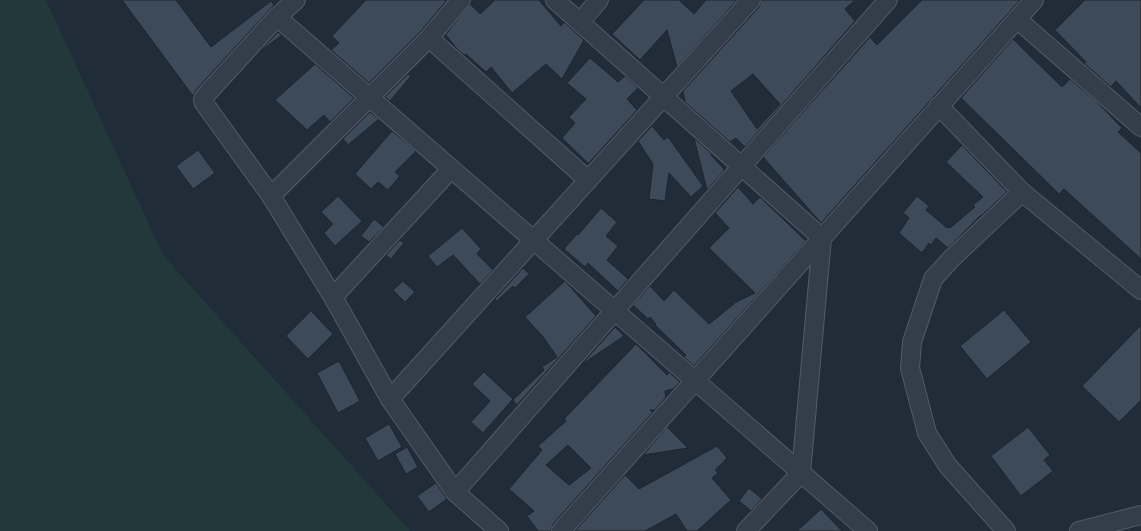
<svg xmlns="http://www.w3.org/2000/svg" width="1141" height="531" font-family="'Nunito Sans',sans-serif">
	<rect width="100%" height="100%" fill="#212c39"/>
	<path fill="#23383a" d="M0 0H46L163 255 410 531H0Z"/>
	<g fill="#3d4a59" stroke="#1c2530" fill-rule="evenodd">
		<path d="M122 0H176L211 47 271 1 274 5 196 90 193 96Z"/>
		<path d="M366 0H447L421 31 369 83 331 50 339 43 332 36Z"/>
		<path d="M495 0H539L561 26 564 22 584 40 562 79 546 64 512 93 491 67 486 72 466 54 464 55 458 50 446 35 444 37 470 4 480 14Z"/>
		<path d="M644 0H679L694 14 706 0H737L677 67 667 30 640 60 612 34Z"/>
		<path d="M761 0H855L845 9 855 21 745 147 736 138 730 142 685 102 683 91 759 7ZM753 74 780 104 757 129 731 91Z"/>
		<path d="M922 0H1020L821 223 763 157 870 37 877 45Z"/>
		<path d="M1085 0H1141V108L1116 81 1111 87 1084 63 1086 62 1055 30Z"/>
		<path d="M278 32 282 35 258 53Z"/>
		<path d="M1013 39 1062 87 1070 79 1096 101 1122 128 1118 132 1141 153V259L1064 189 1059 194 961 98Z"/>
		<path d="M590 58 618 82 625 76 635 85 638 88 627 99 637 110 587 165 589 164 562 138 575 123 569 117 586 99 567 83Z"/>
		<path d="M315 64 354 98 330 122 324 115 307 130 275 100Z"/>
		<path d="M413 69 408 74 411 76 390 101 385 97Z"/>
		<path d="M370 112 379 119 348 145 343 139Z"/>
		<path d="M652 126 664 140 668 137 703 186 691 197 669 173 665 201 649 199 653 164 638 141Z"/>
		<path d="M392 131 416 151 395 172 400 176 388 190 378 182 371 189 355 174Z"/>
		<path d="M694 138 712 154 711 155 723 168 724 171 707 190Z"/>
		<path d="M962 145 1007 192 981 216V215L948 248 936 238 931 245 929 243 922 253 899 233 909 218 903 213 917 196 929 206 926 210 947 228 948 227 950 228 975 207 973 205 983 197 946 162Z"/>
		<path d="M198 150 215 173 193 189 176 166Z"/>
		<path d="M738 187 753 204 760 197 806 241 694 366 684 357 686 355 655 325 656 324 650 317 648 319 633 305 650 286 664 301 674 290 709 324 734 304V303L755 293 709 248 729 228 715 213Z"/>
		<path d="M338 196 362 221 335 246 324 233 333 224 321 212Z"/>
		<path d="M601 208 617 222 606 236 618 246 607 260 628 279 631 276 618 291 588 263 585 267 564 249 577 234 578 235Z"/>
		<path d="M374 219 384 227 369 242 361 236Z"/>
		<path d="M462 228 481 249 477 254 493 270 480 284 453 255 437 267 428 256Z"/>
		<path d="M400 240 404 243 391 259 386 255Z"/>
		<path d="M523 268 529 274 515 288 513 286 497 301 495 299Z"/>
		<path d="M403 281 415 292 405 302 393 290Z"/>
		<path d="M565 281 596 316 517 405 513 400 544 370 542 367 557 357 544 338 525 317Z"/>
		<path d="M1004 310 1031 342 987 379 960 346Z"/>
		<path d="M311 311 333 334 308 359 286 336Z"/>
		<path d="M1141 325V400L1119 422 1082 386Z"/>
		<path d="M615 327 624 336 581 365Z"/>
		<path d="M636 344 667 375 669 372 680 382 673 389 665 391 666 397 655 410H650L653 412 553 524 551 531H538L527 516 534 511 509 489 542 450 538 446 566 421 564 419ZM568 445 591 468 569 485 546 465Z"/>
		<path d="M339 361 360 401 338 413 317 373Z"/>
		<path d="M484 372 513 399 483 433 471 422 490 401 472 384Z"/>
		<path d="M389 424 402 447 378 461 365 438Z"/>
		<path d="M667 427 688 448 643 455Z"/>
		<path d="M1028 427 1050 455 1044 460 1053 471 1021 496 991 456Z"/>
		<path d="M717 446 727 458 715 470 718 473 712 478 731 500 697 531H687L676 514 645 531H575L625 475 639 489Z"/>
		<path d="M407 447 418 467 406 474 395 454Z"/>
		<path d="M436 483 447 499 429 512 417 496Z"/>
		<path d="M749 488 762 499 751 511 739 501Z"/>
		<path d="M821 509 842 531H797Z"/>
	</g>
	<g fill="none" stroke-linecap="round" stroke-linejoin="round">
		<defs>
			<g id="street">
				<path d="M296 0 277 17 204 97 203 100 204 103 271 196 333 297 390 399 455 492 499 531"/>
				<path d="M555 0 822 238 801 473 746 531"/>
				<path d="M277 17 868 531"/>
				<path d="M1017 19 1141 127"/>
				<path d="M580 22 599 0"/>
				<path d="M429 38 588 180"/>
				<path d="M939 106 1022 192 1141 290"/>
				<path d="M271 196 429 38 461 0"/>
				<path d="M333 297 451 169"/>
				<path d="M390 399 751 0"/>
				<path d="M455 492 888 0"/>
				<path d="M561 531 1034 0"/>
				<path d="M1006 531 948 466 927 433 910 368 912 342 933 279 951 259 1022 192"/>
				<path d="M1079 531 1141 515"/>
			</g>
		</defs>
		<use href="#street" stroke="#525b67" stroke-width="20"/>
		<use href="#street" stroke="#343e4a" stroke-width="18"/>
	</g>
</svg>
